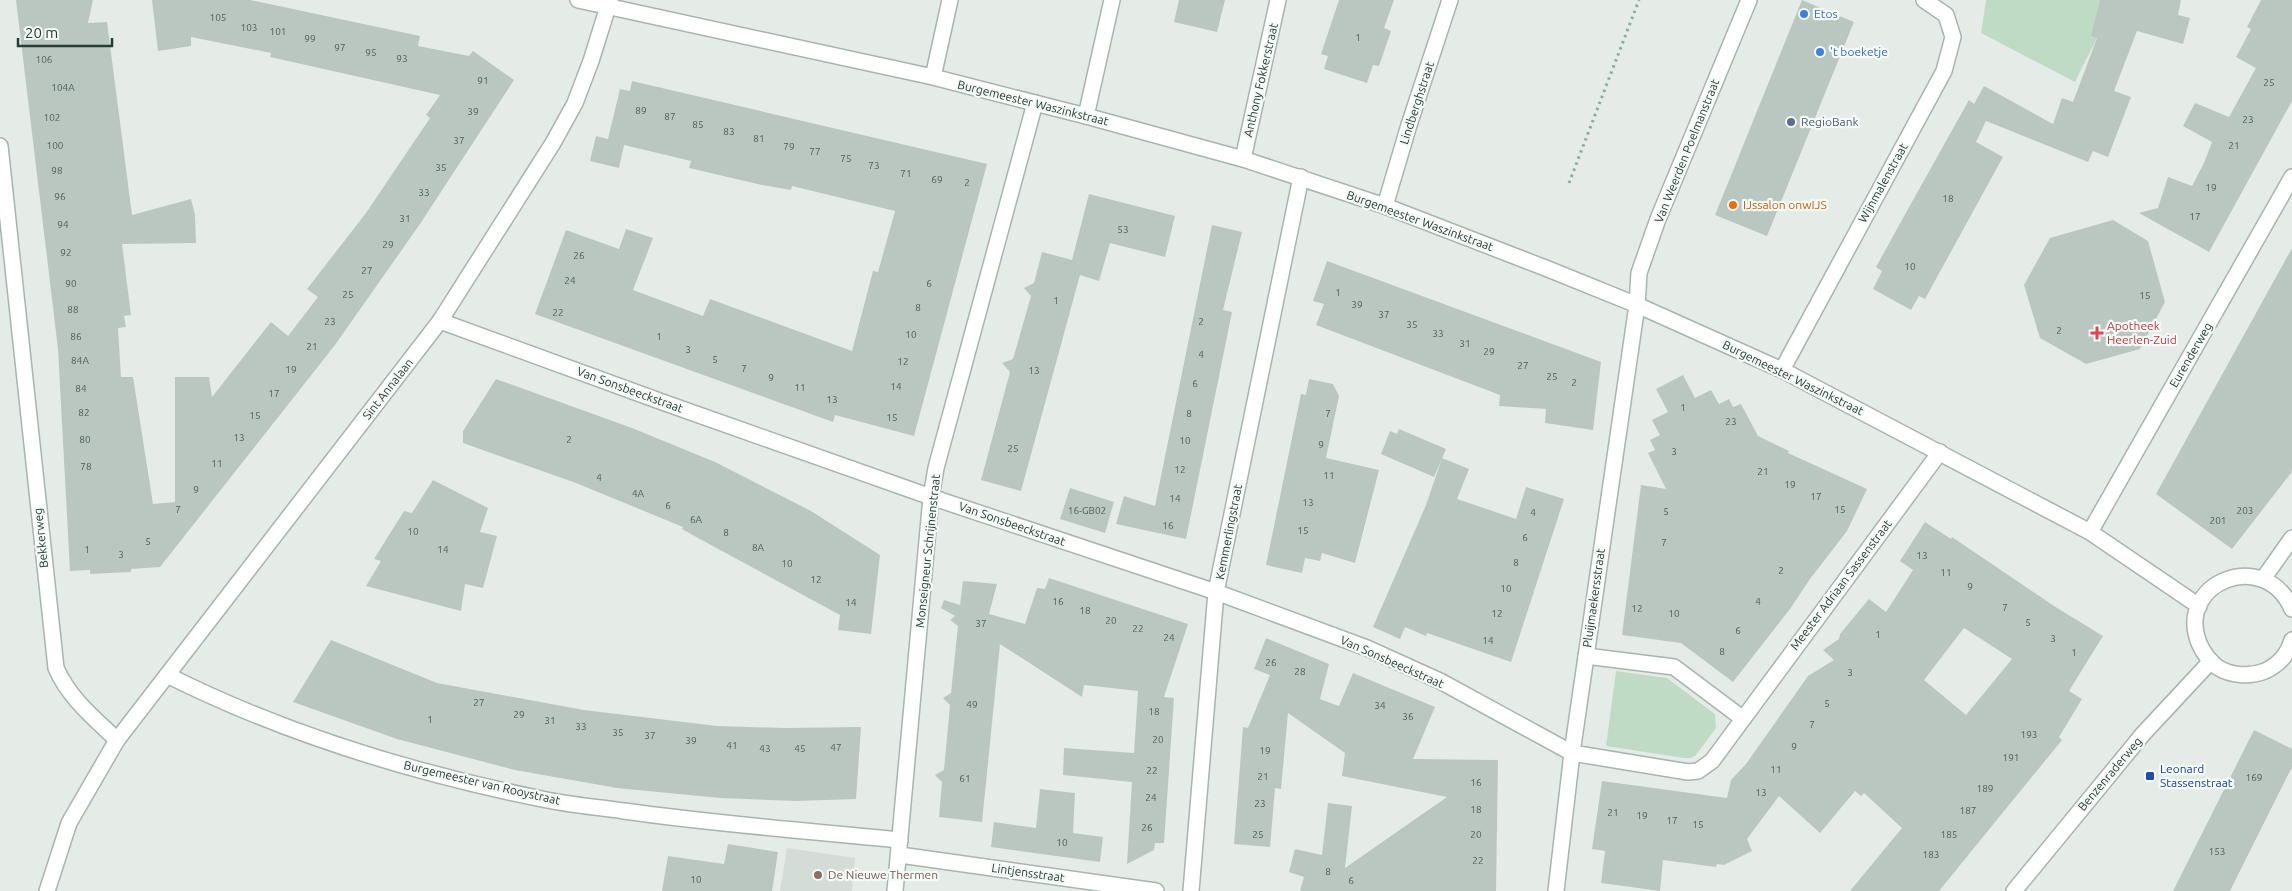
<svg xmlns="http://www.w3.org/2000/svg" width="2292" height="891" font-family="Ubuntu,sans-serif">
	<rect width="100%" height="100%" fill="#e5ece8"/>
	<path fill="#d3dcd7" d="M787 848 855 858 852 891H780Z"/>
	<g fill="#c0dbc5">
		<path d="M1986 0H2116L2075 82 1981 33Z"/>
		<path d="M1616 671 1667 678 1715 714 1716 728 1696 755 1691 758H1684L1606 746Z"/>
	</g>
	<g fill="#bac7c1" fill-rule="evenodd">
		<path d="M16 0H93L88 23 107 22 132 215 191 199 195 215 196 243 122 244 131 315 124 316 126 327 118 328 121 377H133L153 504 175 502V377H209L212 397 271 322 288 336 318 297 307 289 366 213 430 118 426 115 440 95 270 57 271 53 191 37V46L158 51 152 0H250L420 36 418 46 469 56 473 51 514 80 420 224 335 345 160 567 131 569V572L90 574V570L70 571 58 349Z"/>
		<path d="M1179 0H1225L1217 32 1174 22Z"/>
		<path d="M1339 0H1394L1384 28 1391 31 1379 66 1373 65 1367 83 1324 69 1328 56 1321 54Z"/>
		<path d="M1802 0 1854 22 1767 236 1715 215Z"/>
		<path d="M2100 0H2181L2178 15 2190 18 2183 44 2137 31 2114 91 2131 97 2108 157 2093 151 2088 162 1986 121 1976 142 2003 157 1925 299 1919 296 1911 310 1873 289 1882 271 1876 267 1913 200 1969 100 1974 104 1984 86 2053 124 2062 98 2073 102 2097 38 2091 36Z"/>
		<path d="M2261 0H2292V101L2209 252 2139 213 2158 208 2168 177 2192 186 2204 163 2212 142 2183 126 2195 103 2229 117 2256 68 2236 57 2251 29 2247 27Z"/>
		<path d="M632 81 987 164 914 436 835 415 833 422 535 314 566 230 619 249 626 229 653 238 633 290 703 316 710 299 852 351 873 271 878 272 895 211 792 186 791 190 762 185 689 168 691 161 624 145 619 168 590 161 596 136 608 139 620 89 630 91Z"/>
		<path d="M1089 194 1175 216 1165 257 1110 243 1099 281 1080 275 1021 491 981 480 1010 372 1002 363 1013 359 1031 296 1024 288 1034 283 1042 252 1072 260Z"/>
		<path d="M2113 220 2148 241 2165 302 2140 349 2086 364 2040 338 2024 285 2050 238Z"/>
		<path d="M1212 225 1242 232 1223 310 1232 312 1186 539 1116 524 1124 496 1155 506Z"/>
		<path d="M2292 248V469L2291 473 2232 549 2156 494Z"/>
		<path d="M1327 261 1601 362 1593 430 1545 423 1546 409 1499 406 1500 395 1316 325 1324 304 1313 301Z"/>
		<path d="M1683 375 1695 398 1711 390 1719 404 1729 399 1733 407 1741 404 1758 436 1789 451 1788 453 1867 489 1847 531 1810 579 1790 609 1733 682 1681 643 1622 635 1641 485 1666 489 1648 453 1655 450 1650 440 1660 435 1652 420 1668 412 1656 389Z"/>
		<path d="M496 379 632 428 715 462 811 511 880 555 871 634 838 630 840 615 698 538 682 529 683 527 576 483 463 443V431Z"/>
		<path d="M1309 379 1333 384 1339 396 1326 458 1379 470 1355 563 1322 553 1320 561 1305 558 1302 573 1266 565 1301 394 1306 395Z"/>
		<path d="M1399 429 1446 449 1434 477 1381 454 1390 431 1397 434Z"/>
		<path d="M1442 458 1469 469 1457 499 1516 519 1526 487 1564 499 1511 662 1427 633 1426 636 1405 627 1400 639 1373 627 1426 505Z"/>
		<path d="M433 480 488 508 480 532 497 536 483 588 465 584 461 611 366 586 381 561 374 559 404 511 412 513Z"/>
		<path d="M1070 488 1114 502 1105 533 1060 519Z"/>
		<path d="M1925 522 1951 539 1952 537 2054 606 2103 636 2069 691 2082 699 2059 737 2062 740 1939 891H1850L1902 828 1864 793 1861 796 1855 791 1820 833 1779 796 1747 839 1752 851 1724 865 1717 864 1716 867 1663 860 1660 891 1601 883 1605 851 1592 849 1602 781 1727 798 1731 780 1746 764 1808 676 1834 660 1823 650 1839 639 1840 634 1869 599 1886 612 1913 570 1900 561ZM1964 628 2012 659 1966 715 1924 680Z"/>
		<path d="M1049 578 1188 624 1164 697 1174 698 1164 843H1155L1154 850 1127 864 1132 782 1063 775 1064 748 1134 753 1138 691 1084 685 1082 697 1000 644 982 822 939 817 942 782 935 775 944 770 950 705 943 698 951 693 958 626 950 620 955 616 941 608 944 600 960 605 963 581 997 584 989 614 1025 624 1037 588 1045 589Z"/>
		<path d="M1266 638 1329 664 1320 699 1339 706 1353 673 1435 707 1413 759 1498 760 1496 891H1300L1304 877 1289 872 1295 849 1322 855 1328 803 1352 806 1345 868 1447 797 1342 776 1345 753 1288 713 1281 789 1275 788 1270 847 1234 844 1243 727 1248 728 1270 675 1254 669Z"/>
		<path d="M331 640 437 683 584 710 717 726 784 728 861 727 856 799 796 801 720 798 617 788 515 770 397 739 293 702Z"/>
		<path d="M2254 730 2292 749V767L2230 891H2173Z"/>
		<path d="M1040 789 1075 793 1073 833 1103 837 1100 862 991 847 994 822 1036 828Z"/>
		<path d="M728 844 778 852 772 891H662L668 856 724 864Z"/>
	</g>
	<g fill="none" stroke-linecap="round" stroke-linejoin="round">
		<defs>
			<g id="minor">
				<path d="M578 0 933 77 1086 116 1243 159 1385 206 1548 269 1637 305 1782 370 2090 532 2199 606"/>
				<path d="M933 77 950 0"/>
				<path d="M1086 116 1112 0"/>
				<path d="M0 146 56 668C69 698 94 718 117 740"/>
				<path d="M1243 159 1278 0"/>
				<path d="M1385 206 1409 125 1450 0"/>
				<path d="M440 321 665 403 931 497 1216 592 1367 648 1440 681 1572 753 1688 772 1698 771 1712 761 1940 452"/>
				<path d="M1782 370 1944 71 1953 37 1946 15 1924 0"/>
				<path d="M2090 532 2292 177"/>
				<path d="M2263 579 2292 538"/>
				<path d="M2292 609C2265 547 2175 582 2199 643 2203 652 2209 661 2217 667 2231 676 2250 677 2265 671 2278 665 2288 654 2292 640"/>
				<path d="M1586 656 1674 667 1742 718"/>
				<path d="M167 675C285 734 413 773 542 799 569 805 597 807 624 811 716 824 808 831 900 840"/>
				<path d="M900 855 1156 891"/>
				<path d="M47 891 69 823 117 740 440 321 553 143 575 103 591 61 610 0"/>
				<path d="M895 891 931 497 936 468 1035 103"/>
				<path d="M1191 891 1216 592 1301 177"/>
				<path d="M1556 891 1572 753 1637 305 1639 273 1658 219 1749 0"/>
				<path d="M2014 891 2143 734 2211 661"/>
			</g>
		</defs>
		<use href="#minor" stroke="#a8b4ae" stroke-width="18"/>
		<path stroke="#89ac9e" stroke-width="3" stroke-dasharray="2.5 4" stroke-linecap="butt" d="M1569 183 1639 0"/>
		<use href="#minor" stroke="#fff" stroke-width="15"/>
	</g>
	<g fill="#3f7fe0" stroke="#f5f9f7" stroke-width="2">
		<circle cx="1804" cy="14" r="5"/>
		<circle cx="1820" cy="52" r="5"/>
	</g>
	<circle fill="#5c6f8a" stroke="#f5f9f7" stroke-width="2" cx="1791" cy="122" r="5"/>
	<circle fill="#e8710a" stroke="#f5f9f7" stroke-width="2" cx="1733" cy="205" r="5"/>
	<path fill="#e0444e" stroke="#f5f9f7" stroke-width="2" d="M2094.5 325.5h5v5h5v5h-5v5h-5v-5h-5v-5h5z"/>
	<rect fill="#1a4fb4" stroke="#f5f9f7" stroke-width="2" x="2145" y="771" width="10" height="10" rx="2.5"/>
	<circle fill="#8d6e63" stroke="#f5f9f7" stroke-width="2" cx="818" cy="875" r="5"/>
	<g text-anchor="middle" stroke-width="4.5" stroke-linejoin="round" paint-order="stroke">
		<g font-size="10" fill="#4b5f57">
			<text x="218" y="21">105</text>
			<text x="249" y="31">103</text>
			<text x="278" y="35">101</text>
			<text x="1358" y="41">1</text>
			<text x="310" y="42">99</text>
			<text x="340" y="51">97</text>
			<text x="371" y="56">95</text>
			<text x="402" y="62">93</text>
			<text x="44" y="63">106</text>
			<text x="483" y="84">91</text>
			<text x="2269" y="86">25</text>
			<text x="63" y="91">104A</text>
			<text x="641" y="114">89</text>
			<text x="473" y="115">39</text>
			<text x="670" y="120">87</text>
			<text x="52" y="121">102</text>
			<text x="2248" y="123">23</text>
			<text x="698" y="128">85</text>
			<text x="729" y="135">83</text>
			<text x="759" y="142">81</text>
			<text x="459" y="144">37</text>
			<text x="55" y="149">100</text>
			<text x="2234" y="149">21</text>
			<text x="789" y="150">79</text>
			<text x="815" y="155">77</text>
			<text x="846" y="162">75</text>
			<text x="874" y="169">73</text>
			<text x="441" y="171">35</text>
			<text x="57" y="174">98</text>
			<text x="906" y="177">71</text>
			<text x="937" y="183">69</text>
			<text x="967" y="186">2</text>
			<text x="2211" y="191">19</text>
			<text x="424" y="196">33</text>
			<text x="60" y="200">96</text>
			<text x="1948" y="202">18</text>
			<text x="2195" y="220">17</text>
			<text x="405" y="222">31</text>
			<text x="63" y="228">94</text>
			<text x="1123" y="233">53</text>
			<text x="388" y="248">29</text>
			<text x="66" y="256">92</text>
			<text x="579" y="259">26</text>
			<text x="1910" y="270">10</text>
			<text x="367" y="274">27</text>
			<text x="570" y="284">24</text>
			<text x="71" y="287">90</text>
			<text x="929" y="287">6</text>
			<text x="1338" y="296">1</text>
			<text x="348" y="298">25</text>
			<text x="2145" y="299">15</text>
			<text x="1056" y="304">1</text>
			<text x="1357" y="308">39</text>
			<text x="918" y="311">8</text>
			<text x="73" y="313">88</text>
			<text x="558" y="316">22</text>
			<text x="1384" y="318">37</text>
			<text x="330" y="325">23</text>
			<text x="1201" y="325">2</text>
			<text x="1412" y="328">35</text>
			<text x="2059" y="334">2</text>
			<text x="1438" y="337">33</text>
			<text x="911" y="338">10</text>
			<text x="76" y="340">86</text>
			<text x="659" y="340">1</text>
			<text x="1465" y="347">31</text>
			<text x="312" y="350">21</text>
			<text x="688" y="353">3</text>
			<text x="1489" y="355">29</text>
			<text x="1201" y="358">4</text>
			<text x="715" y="363">5</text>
			<text x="80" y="364">84A</text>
			<text x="903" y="365">12</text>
			<text x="1523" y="369">27</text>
			<text x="744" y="372">7</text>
			<text x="291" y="373">19</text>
			<text x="1034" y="374">13</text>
			<text x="1552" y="380">25</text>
			<text x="771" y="381">9</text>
			<text x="1574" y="386">2</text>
			<text x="1195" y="387">6</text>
			<text x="896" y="390">14</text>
			<text x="800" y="391">11</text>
			<text x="81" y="392">84</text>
			<text x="274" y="397">17</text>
			<text x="832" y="403">13</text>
			<text x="1683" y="411">1</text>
			<text x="84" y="416">82</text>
			<text x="1189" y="417">8</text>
			<text x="1328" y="417">7</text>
			<text x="255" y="419">15</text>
			<text x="892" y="421">15</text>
			<text x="1731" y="425">23</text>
			<text x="239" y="441">13</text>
			<text x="85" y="443">80</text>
			<text x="569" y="443">2</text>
			<text x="1185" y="444">10</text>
			<text x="1321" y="448">9</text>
			<text x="1013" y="452">25</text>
			<text x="1674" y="455">3</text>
			<text x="217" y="467">11</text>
			<text x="86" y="470">78</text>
			<text x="1180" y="473">12</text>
			<text x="1763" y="475">21</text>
			<text x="1329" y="479">11</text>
			<text x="599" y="481">4</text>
			<text x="1790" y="488">19</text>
			<text x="196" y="493">9</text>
			<text x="638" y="497">4A</text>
			<text x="1816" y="500">17</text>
			<text x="1175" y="502">14</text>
			<text x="1308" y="506">13</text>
			<text x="668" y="509">6</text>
			<text x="178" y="513">7</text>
			<text x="1840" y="513">15</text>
			<text x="1087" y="514">16-GB02</text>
			<text x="2245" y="514">203</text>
			<text x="1666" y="515">5</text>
			<text x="1533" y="516">4</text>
			<text x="696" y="523">6A</text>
			<text x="2218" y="524">201</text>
			<text x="1168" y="529">16</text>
			<text x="1303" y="534">15</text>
			<text x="413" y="535">10</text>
			<text x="726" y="536">8</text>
			<text x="1525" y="541">6</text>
			<text x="148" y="545">5</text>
			<text x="1664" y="546">7</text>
			<text x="758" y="551">8A</text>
			<text x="87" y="553">1</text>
			<text x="443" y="553">14</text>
			<text x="121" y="558">3</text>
			<text x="1922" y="559">13</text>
			<text x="1516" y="566">8</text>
			<text x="787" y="567">10</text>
			<text x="1781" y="574">2</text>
			<text x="1946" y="576">11</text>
			<text x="816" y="583">12</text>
			<text x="1970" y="590">9</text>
			<text x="1506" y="592">10</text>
			<text x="1058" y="605">16</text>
			<text x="1758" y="605">4</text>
			<text x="851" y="606">14</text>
			<text x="2005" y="611">7</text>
			<text x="1637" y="612">12</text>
			<text x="1085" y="614">18</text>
			<text x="1497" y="617">12</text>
			<text x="1674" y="617">10</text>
			<text x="1111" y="624">20</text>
			<text x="2028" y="626">5</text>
			<text x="981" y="627">37</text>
			<text x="1138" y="632">22</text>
			<text x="1738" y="634">6</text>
			<text x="1878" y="638">1</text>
			<text x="1169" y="641">24</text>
			<text x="2053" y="642">3</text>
			<text x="1488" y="644">14</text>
			<text x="1722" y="655">8</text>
			<text x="2074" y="656">1</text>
			<text x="1271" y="666">26</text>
			<text x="1300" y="675">28</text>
			<text x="1850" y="676">3</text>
			<text x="479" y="706">27</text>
			<text x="1827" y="707">5</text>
			<text x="972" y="708">49</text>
			<text x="1380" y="709">34</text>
			<text x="1154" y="715">18</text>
			<text x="519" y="718">29</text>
			<text x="1408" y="720">36</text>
			<text x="430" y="723">1</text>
			<text x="550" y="724">31</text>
			<text x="1812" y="728">7</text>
			<text x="581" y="730">33</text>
			<text x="618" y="736">35</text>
			<text x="2029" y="738">193</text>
			<text x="650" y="739">37</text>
			<text x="1158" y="743">20</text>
			<text x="691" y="744">39</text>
			<text x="732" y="749">41</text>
			<text x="1794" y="750">9</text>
			<text x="836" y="751">47</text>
			<text x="765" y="752">43</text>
			<text x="800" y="752">45</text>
			<text x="1265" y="754">19</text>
			<text x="2011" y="761">191</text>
			<text x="1776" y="773">11</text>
			<text x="1152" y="774">22</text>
			<text x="1263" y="780">21</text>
			<text x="2254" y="781">169</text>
			<text x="965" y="782">61</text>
			<text x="1476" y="786">16</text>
			<text x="1985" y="792">189</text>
			<text x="1761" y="796">13</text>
			<text x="1151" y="801">24</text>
			<text x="1260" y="807">23</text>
			<text x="1476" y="813">18</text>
			<text x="1968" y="814">187</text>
			<text x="1613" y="816">21</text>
			<text x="1642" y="819">19</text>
			<text x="1672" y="824">17</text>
			<text x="1698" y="828">15</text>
			<text x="1147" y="831">26</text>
			<text x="1258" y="838">25</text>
			<text x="1476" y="838">20</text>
			<text x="1949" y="838">185</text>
			<text x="1062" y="846">10</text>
			<text x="2217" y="855">153</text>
			<text x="1931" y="858">183</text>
			<text x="1478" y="864">22</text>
			<text x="1328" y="875">8</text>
			<text x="696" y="883">10</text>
			<text x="1351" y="884">6</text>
		</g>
		<g font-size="12" fill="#366cbe" stroke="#f5f9f7" text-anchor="start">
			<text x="1814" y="18">Etos</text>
			<text x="1830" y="56">'t boeketje</text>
		</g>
		<g font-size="12" fill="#263c34" stroke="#f5f9f7">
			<text transform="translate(1261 80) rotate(-77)" y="4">Anthony Fokkerstraat</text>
			<text transform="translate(1033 103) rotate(14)" y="4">Burgemeester Waszinkstraat</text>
			<text transform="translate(1417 103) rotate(-72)" y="4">Lindberghstraat</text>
			<text transform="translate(1687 151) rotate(-68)" y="4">Van Weerden Poelmanstraat</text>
			<text transform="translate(1883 183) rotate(-61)" y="4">Wijnmalenstraat</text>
			<text transform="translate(1420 221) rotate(20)" y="4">Burgemeester Waszinkstraat</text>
			<text transform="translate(2191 355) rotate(-60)" y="4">Eurenderweg</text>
			<text transform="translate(1793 378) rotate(26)" y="4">Burgemeester Waszinkstraat</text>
			<text transform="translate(388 389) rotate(-52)" y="4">Sint Annalaan</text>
			<text transform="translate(630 390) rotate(20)" y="4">Van Sonsbeeckstraat</text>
			<text transform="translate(1012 524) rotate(19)" y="4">Van Sonsbeeckstraat</text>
			<text transform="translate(1229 532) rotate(-79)" y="4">Kemmerlingstraat</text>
			<text transform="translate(41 538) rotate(-96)" y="4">Bekkerweg</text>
			<text transform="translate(928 551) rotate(-84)" y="4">Monseigneur Schrijnenstraat</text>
			<text transform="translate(1841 585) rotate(-53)" y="4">Meester Adriaan Sassenstraat</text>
			<text transform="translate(1594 598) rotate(-82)" y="4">Pluijmaekersstraat</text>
			<text transform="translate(1392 662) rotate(24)" y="4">Van Sonsbeeckstraat</text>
			<text transform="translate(2110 774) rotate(-50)" y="4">Benzenraderweg</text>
			<text transform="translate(482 783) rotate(13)" y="4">Burgemeester van Rooystraat</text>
			<text transform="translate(1028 873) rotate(8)" y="4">Lintjensstraat</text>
		</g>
		<g font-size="12" fill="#4e5e75" stroke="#f5f9f7" text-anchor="start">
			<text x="1801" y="126">RegioBank</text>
		</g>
		<g font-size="12" fill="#c56008" stroke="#f5f9f7" text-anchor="start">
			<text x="1743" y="209">IJssalon onwIJS</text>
		</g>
		<g font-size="12" fill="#be3a42" stroke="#f5f9f7" text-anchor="start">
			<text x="2107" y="330">Apotheek<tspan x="2107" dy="14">Heerlen-Zuid</tspan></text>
		</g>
		<g font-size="12" fill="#164399" stroke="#f5f9f7" text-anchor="start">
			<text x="2160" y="773">Leonard<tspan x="2160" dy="14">Stassenstraat</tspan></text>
		</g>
		<g font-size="12" fill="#785e54" stroke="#f5f9f7" text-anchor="start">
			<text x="828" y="879">De Nieuwe Thermen</text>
		</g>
	</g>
	<path d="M18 38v8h94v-8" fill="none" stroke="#263c34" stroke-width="2.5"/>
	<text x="25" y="38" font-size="15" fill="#263c34" stroke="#f5f9f7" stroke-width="4" paint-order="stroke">20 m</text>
</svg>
